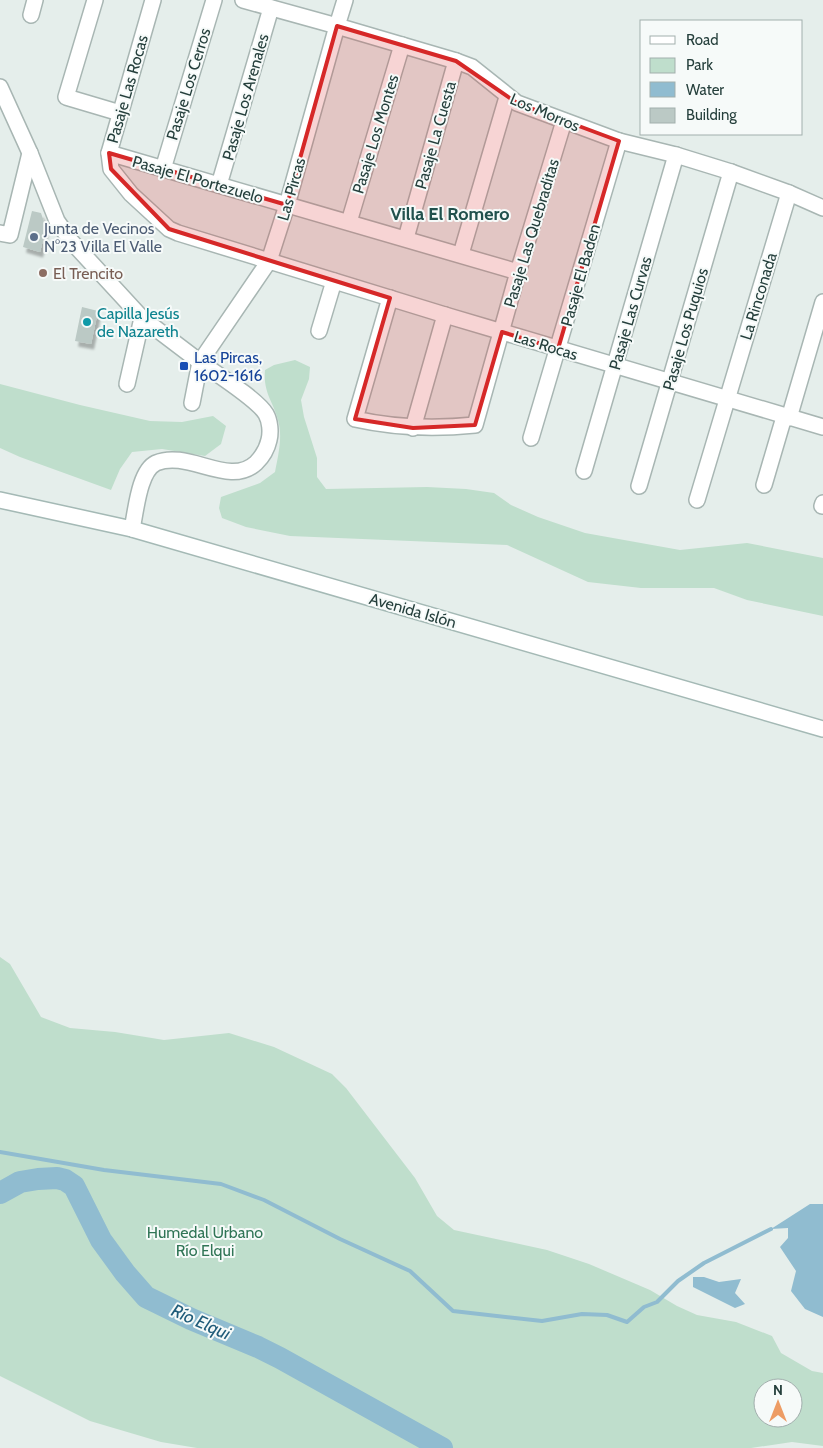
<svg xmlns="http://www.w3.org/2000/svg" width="823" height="1448" font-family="Cabin,sans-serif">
	<defs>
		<filter id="shadow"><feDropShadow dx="3" dy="5.5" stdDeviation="1" flood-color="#0004"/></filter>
	</defs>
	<rect width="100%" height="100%" fill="#e5eeeb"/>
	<g fill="#bfdecc" fill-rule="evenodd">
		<path d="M295 360 310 367 309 379 301 400 304 417 317 458V477L326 489 427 487 466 489 494 493 511 505 538 517 585 533 680 550 747 543 823 558V616L747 600 714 588H641L588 582 507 545 290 536 246 527 222 518 219 508 221 497 260 483 275 472C278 456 283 437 278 420 273 401 263 393 265 370L274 365Z"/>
		<path d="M0 384 80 405 150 421 182 422 213 416 226 426 221 444 205 456 162 449 132 452 120 469 111 490 20 457 0 448Z"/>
		<path d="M0 957 10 964 41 1017 70 1028 115 1032 164 1040 229 1033 274 1047 332 1074 346 1088 415 1178 437 1216 454 1230 547 1250 589 1264 650 1290 677 1306 697 1315 736 1322 772 1336 781 1353 812 1371 823 1373V1446L792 1442 751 1448H197L161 1442 90 1421 0 1376ZM763 1388H793V1418H763Z"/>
	</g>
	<g fill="#90bcd0">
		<path d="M810 1204H823V1317L805 1309 791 1291 796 1271 780 1247 788 1238V1228L771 1229Z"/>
		<path d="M693 1277H704L719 1282 741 1279 735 1293 745 1304 735 1308 693 1287Z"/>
	</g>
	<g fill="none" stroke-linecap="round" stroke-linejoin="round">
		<path stroke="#90bcd0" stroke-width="4" d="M0 1152 104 1170 221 1184 264 1200 340 1239 410 1271 453 1311 542 1321 582 1314 607 1315 627 1322 644 1307 657 1302 678 1281 704 1263 771 1229"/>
		<path stroke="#90bcd0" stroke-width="22" d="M0 1193 20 1182 38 1179 57 1178 65 1180 74 1186 101 1240 125 1273 146 1297 191 1319 258 1347 280 1358 442 1448"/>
	</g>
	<g fill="#bbc9c5" filter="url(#shadow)">
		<path d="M32 211 41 213 46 228 40 252 23 247Z"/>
		<path d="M82 307 98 311 91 344 75 341Z"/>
	</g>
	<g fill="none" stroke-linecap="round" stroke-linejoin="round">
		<defs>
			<g id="minor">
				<path d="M95 0 66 97 120 113"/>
				<path d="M153 0 109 153 111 169 131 194 169 229 178 233 445 315 823 427"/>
				<path d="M345 0 337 26 456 61 472 67 517 103 619 141 676 155 731 172 789 193 823 208"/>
				<path d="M31 15 35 0"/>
				<path d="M0 87 30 153 57 221 71 241 142 318 200 362 192 403"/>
				<path d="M109 153 518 272"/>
				<path d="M163 169 214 0"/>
				<path d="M219 185 271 8"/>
				<path d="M349 222 402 45"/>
				<path d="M0 233 10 235 30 153"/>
				<path d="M406 238 456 61"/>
				<path d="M461 254 507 97"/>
				<path d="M390 298 355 419C395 428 435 429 475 425L518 272 564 121"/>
				<path d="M319 331 334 281"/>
				<path d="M127 384 142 318"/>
				<path d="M789 418 823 302"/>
				<path d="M413 428 445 315"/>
				<path d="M531 438 619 141"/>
				<path d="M584 471 676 155"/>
				<path d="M764 485 784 417"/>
				<path d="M639 486 731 172"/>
				<path d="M697 500 789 193"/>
				<path d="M822 506 823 503"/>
			</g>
			<path id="tertiary" d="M132 529C136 511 139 471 156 463 188 449 229 488 256 463 262 457 267 449 269 440 271 432 270 421 266 414 257 399 215 373 200 362L269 261 287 205 337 26 243 0"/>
			<path id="secondary" d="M0 500 132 529 823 729"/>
		</defs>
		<use href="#minor" stroke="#a8b6b3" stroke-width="18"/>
		<use href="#tertiary" stroke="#a8b6b3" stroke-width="18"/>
		<use href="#secondary" stroke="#a4b9b5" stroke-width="18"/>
		<use href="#minor" stroke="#fff" stroke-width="15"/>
		<use href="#tertiary" stroke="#fff" stroke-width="15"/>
		<use href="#secondary" stroke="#fff" stroke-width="15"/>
	</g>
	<path fill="#d62828" fill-opacity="0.2" stroke="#d62828" stroke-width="4" stroke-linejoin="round" d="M337 26 456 61 517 103 619 141 558 349 502 332 475 425 413 428 355 419 390 298 169 229 111 169 109 153 287 205Z"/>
	<circle fill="#5c6f8a" stroke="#f6faf9" stroke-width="2" cx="34" cy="237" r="5"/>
	<circle fill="#8d6e63" stroke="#f6faf9" stroke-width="2" cx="43" cy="273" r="5"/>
	<circle fill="#0f9aa8" stroke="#f6faf9" stroke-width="2" cx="87" cy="322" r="5"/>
	<rect fill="#1a4fb4" stroke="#f6faf9" stroke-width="2" x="179" y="361" width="10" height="10" rx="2.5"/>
	<g text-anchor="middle" stroke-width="4" stroke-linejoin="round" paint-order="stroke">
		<g font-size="16" fill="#253f3c" stroke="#f6faf9">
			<text transform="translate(188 84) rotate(-73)" y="6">Pasaje Los Cerros</text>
			<text transform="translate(127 89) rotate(-74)" y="6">Pasaje Las Rocas</text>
			<text transform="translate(245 97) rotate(-74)" y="6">Pasaje Los Arenales</text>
			<text transform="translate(545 112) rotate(23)" y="6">Los Morros</text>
			<text transform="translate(375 134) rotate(-73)" y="6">Pasaje Los Montes</text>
			<text transform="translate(435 135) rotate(-74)" y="6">Pasaje La Cuesta</text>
			<text transform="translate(198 179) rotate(16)" y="6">Pasaje El Portezuelo</text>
			<text transform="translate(291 189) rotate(-74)" y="6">Las Pircas</text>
			<text transform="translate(531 233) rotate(-73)" y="6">Pasaje Las Quebraditas</text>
			<text transform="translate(580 275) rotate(-74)" y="6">Pasaje El Baden</text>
			<text transform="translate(758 296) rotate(-73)" y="6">La Rinconada</text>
			<text transform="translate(630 313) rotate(-74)" y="6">Pasaje Las Curvas</text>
			<text transform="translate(685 329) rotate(-74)" y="6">Pasaje Los Puquios</text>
			<text transform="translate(546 345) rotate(17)" y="6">Las Rocas</text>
			<text transform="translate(413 610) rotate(16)" y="6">Avenida Islón</text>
		</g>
		<g font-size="16" fill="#4e5e75" stroke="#f6faf9" text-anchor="start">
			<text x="44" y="234">Junta de Vecinos<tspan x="44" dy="18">N°23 Villa El Valle</tspan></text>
		</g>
		<g font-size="16" fill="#785e54" stroke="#f6faf9" text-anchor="start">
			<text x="53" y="279">El Trencito</text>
		</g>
		<g font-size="16" fill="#0d838f" stroke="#f6faf9" text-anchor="start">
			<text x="97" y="319">Capilla Jesús<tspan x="97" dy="18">de Nazareth</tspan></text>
		</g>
		<g font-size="16" fill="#164399" stroke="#f6faf9" text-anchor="start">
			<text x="194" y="363">Las Pircas,<tspan x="194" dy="18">1602-1616</tspan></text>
		</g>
		<g font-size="16" fill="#307556" stroke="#f6faf9">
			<text x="205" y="1238">Humedal Urbano<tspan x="205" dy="18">Río Elqui</tspan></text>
		</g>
		<g font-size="18" font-weight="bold" fill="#21514d" stroke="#f6faf9">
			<text x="450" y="220">Villa El Romero</text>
		</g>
		<g font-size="18" font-style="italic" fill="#205c7a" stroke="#f6faf9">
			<text transform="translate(201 1322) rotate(24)" y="6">Río Elqui</text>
		</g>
	</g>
	<rect x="640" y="20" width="162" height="115" fill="#f6faf9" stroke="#a2afad"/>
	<rect x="650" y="36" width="25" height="8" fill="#ffffff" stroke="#a2afad"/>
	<text x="686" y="45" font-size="15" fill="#253f3c">Road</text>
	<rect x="650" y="58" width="25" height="15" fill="#bfdecc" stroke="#a2afad"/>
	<text x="686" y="70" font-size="15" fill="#253f3c">Park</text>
	<rect x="650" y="82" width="25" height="15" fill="#90bcd0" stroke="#a2afad"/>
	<text x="686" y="95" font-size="15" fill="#253f3c">Water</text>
	<rect x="650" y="108" width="25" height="15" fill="#bbc9c5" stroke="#a2afad"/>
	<text x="686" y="120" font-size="15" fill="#253f3c">Building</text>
	<g transform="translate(778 1403)"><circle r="24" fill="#f6faf9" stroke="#a2afad"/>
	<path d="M0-4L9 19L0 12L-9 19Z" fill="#ed9c64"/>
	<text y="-8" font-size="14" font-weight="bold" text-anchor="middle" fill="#253f3c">N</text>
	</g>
</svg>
